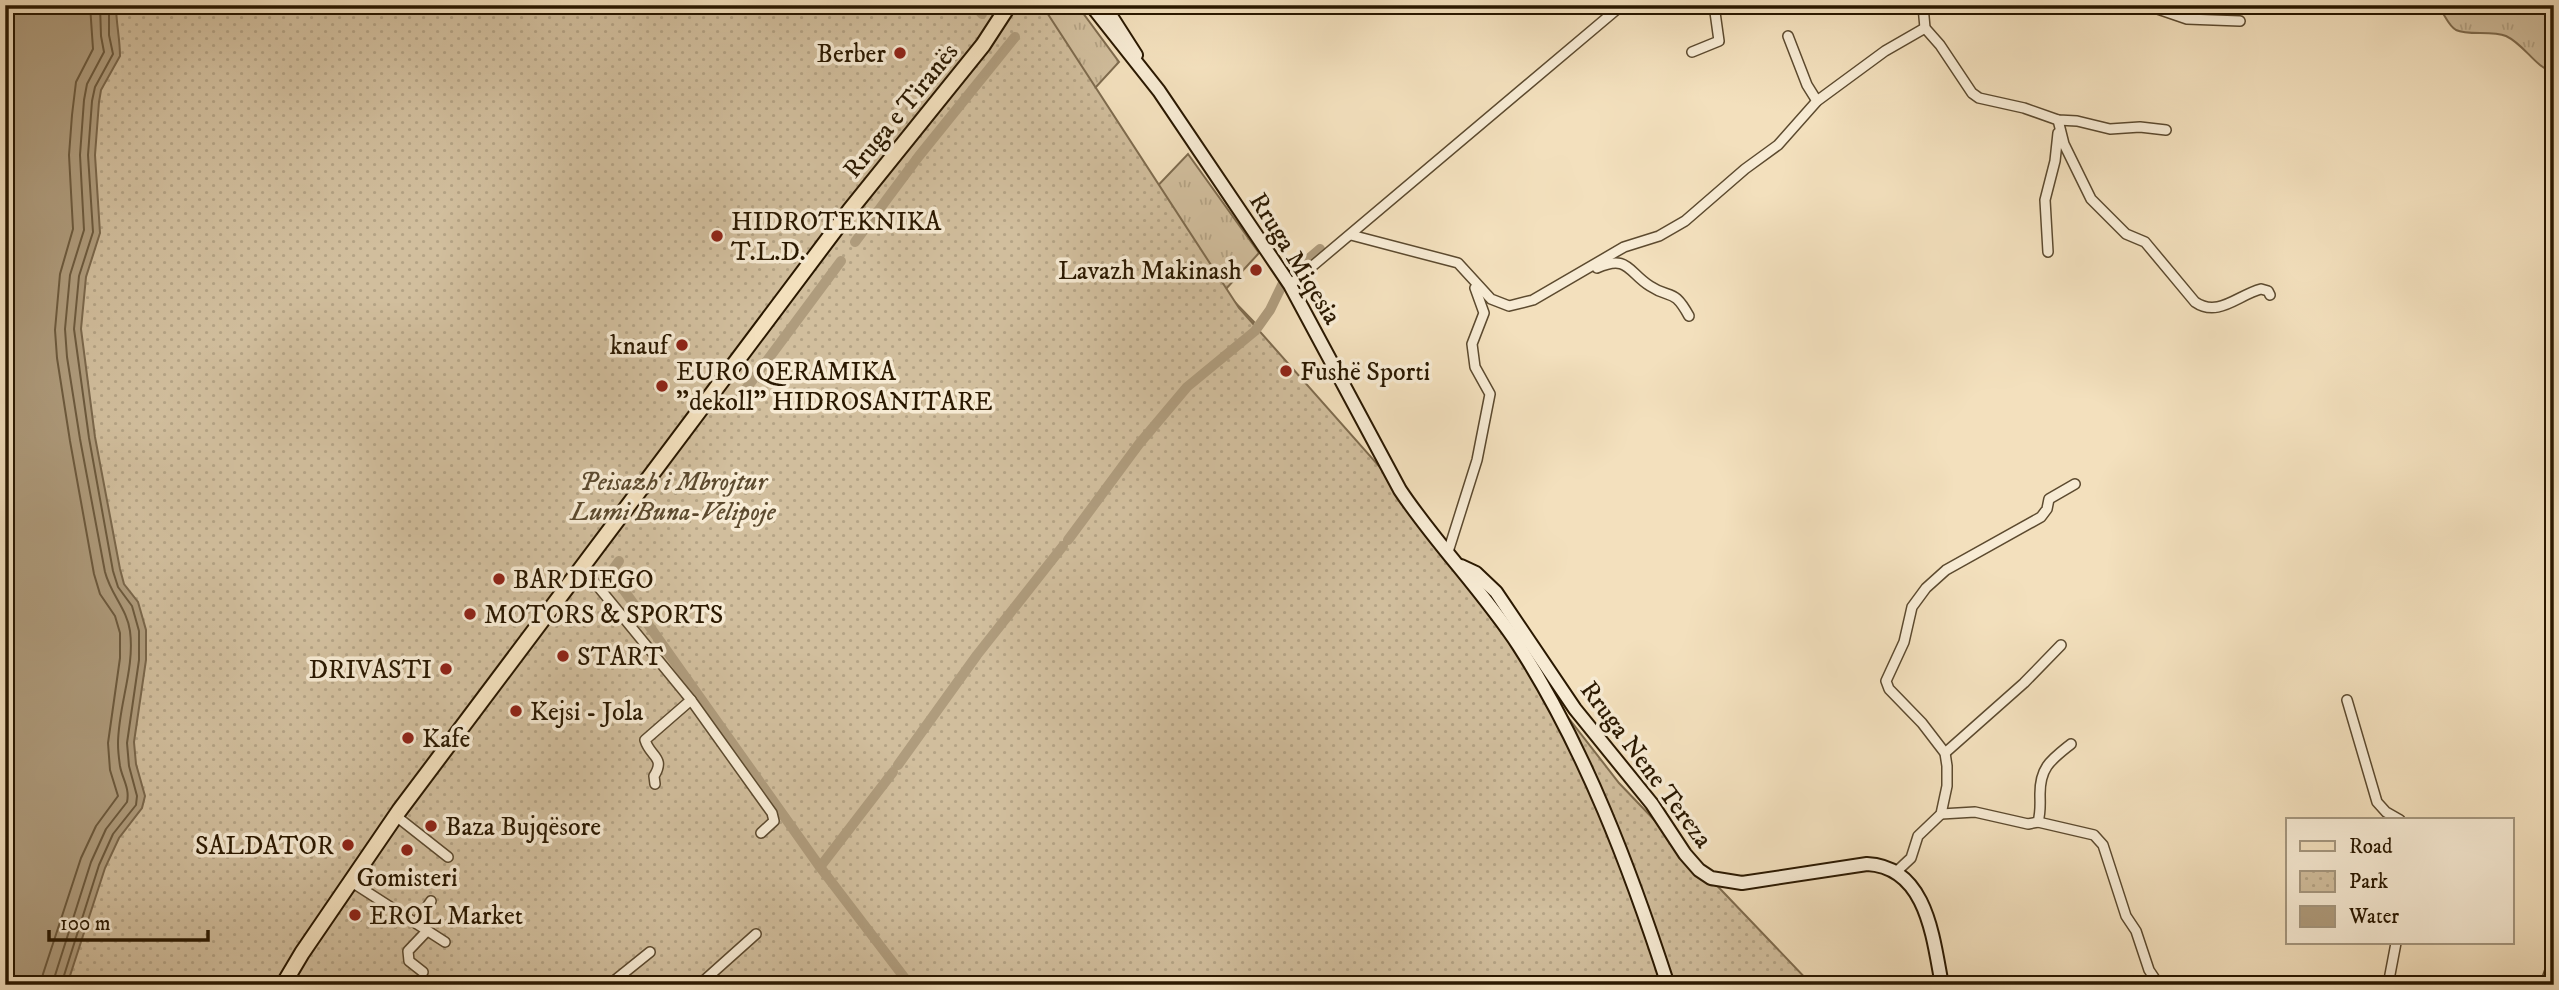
<svg xmlns="http://www.w3.org/2000/svg" width="2559" height="990" font-family="'IM FELL DW Pica',serif">
	<defs>
		<pattern id="grass-tufts" width="24" height="20" patternUnits="userSpaceOnUse" patternTransform="scale(1.75)"><rect width="24" height="20" fill="#d1be9d"/><path d="M3 7l-1-3M5 7V3M7 7l1-3M15 17l-1-3M17 17v-4M19 17l1-3" fill="none" stroke="#b4a385"/></pattern>
		<pattern id="park-dots" width="8" height="8" patternUnits="userSpaceOnUse" patternTransform="scale(1.75)"><rect width="8" height="8" fill="#d1be9d"/><path d="M2 2h.1M6 6h.1" fill="none" stroke="#b4a385" stroke-width="1.8" stroke-linecap="round"/></pattern>
	</defs>
	<rect width="100%" height="100%" fill="#f3e0bd"/>
	<filter id="stains"><feTurbulence type="fractalNoise" baseFrequency=".00286" numOctaves="4"/><feColorMatrix values="0 0 0 0 .2 0 0 0 0 .09 0 0 0 0 .02 0 0 0 .5 -.17"/></filter>
	<radialGradient id="worn" r=".72"><stop offset=".6" stop-color="#630" stop-opacity="0"/><stop offset="1" stop-color="#630" stop-opacity=".3"/></radialGradient>
	<g fill="url(#grass-tufts)" stroke="#7e6b4e" stroke-width="2">
		<path d="M1040 5H1077L1119 62 1050 137 1126 219 1188 154 1259 253 1224 291 1254 322 1193 377 1087 261 1062 286 938 153 929 164 911 151 943 106 948 110 982 68 993 76 1029 27Z"/>
		<path d="M2435 5H2554V73C2534 66 2525 45 2506 36 2492 30 2468 36 2456 30 2446 24 2445 11 2435 5Z"/>
	</g>
	<path fill="url(#park-dots)" stroke="#7e6b4e" stroke-width="2" d="M5 5H1042L1239 308 1402 492 1493 621 1619 783 1812 985H5Z"/>
	<path fill="#af9c7d" stroke="#7a674b" stroke-width="2" d="M5 5H116C116 23 120 39 120 56L101 90 99 102 95 155 100 233 86 277 81 329 95 437 120 569 124 584 138 602 146 630V660L134 742 136 764 145 796 142 808 119 838 105 868 67 985H5Z"/>
	<g fill="none" stroke-linecap="round" stroke-linejoin="round">
		<g stroke="#6c5a3e" stroke-width="2">
			<path d="M41 985 43 974 81 858 96 826 118 796 110 770 108 743 120 658V633L115 616 100 594 94 574 70 441 57 358 55 330 60 274 73 229 69 155 72 115 76 82 93 49 90 5"/>
			<path d="M52 985 91 862 106 829 127 802C130 788 122 778 120 766 119 759 118 751 118 744 118 706 135 669 130 631 127 609 111 595 105 572L80 439 67 357 65 329 70 275 84 230 80 155 84 100 87 84 104 52 101 36 100 5"/>
			<path d="M61 985 99 865 113 834 136 805 137 796 129 766 127 743 139 660V631L132 606 118 587 113 571 89 438 74 329 79 276 93 232 88 155 92 101 95 87 113 54 109 35V5"/>
		</g>
		<g stroke="#af9c7d" stroke-width="10">
			<path d="M974 5 982 14"/>
			<path d="M855 242 919 156 1015 37"/>
			<path d="M740 397 841 261"/>
			<path d="M1068 540 1139 444 1187 387 1255 331 1270 310 1285 279 1320 249"/>
			<path d="M619 561 611 572 820 867 910 985"/>
			<path d="M898 765 977 655 1063 546"/>
			<path d="M820 867 893 772"/>
		</g>
		<defs>
			<g id="street">
				<path d="M1921 5 1923 6 1925 28 1940 45 1972 93 1979 98 2024 108 2058 120 2077 121 2110 129 2140 127 2166 130"/>
				<path d="M2146 5 2187 19 2240 21"/>
				<path d="M1788 36 1807 85 1817 101"/>
				<path d="M1692 52 1719 41 1714 5"/>
				<path d="M2058 120 2064 144 2091 199 2126 234 2145 242 2195 302C2218 318 2238 295 2261 289L2268 291 2270 295"/>
				<path d="M1351 235 1458 263 1491 299 1509 306 1533 300 1624 247 1659 236 1685 221 1745 169 1778 145 1817 101 1885 51 1925 28"/>
				<path d="M2048 252 2045 200 2055 161 2058 133"/>
				<path d="M1597 268C1628 254 1628 272 1650 286 1671 300 1673 287 1689 316"/>
				<path d="M1290 285 1622 5"/>
				<path d="M1448 552 1477 460 1490 394 1475 367 1472 344 1484 313 1475 288"/>
				<path d="M582 567 691 700 772 813 774 821 761 833"/>
				<path d="M2347 700 2377 802 2386 812 2400 820"/>
				<path d="M1945 753 2024 683 2061 645"/>
				<path d="M655 784 654 776C666 757 650 757 645 740L691 700"/>
				<path d="M1941 814 1975 812 2028 824 2038 822C2041 811 2040 804 2040 794 2040 767 2051 760 2071 744"/>
				<path d="M396 816 448 857"/>
				<path d="M2038 822 2094 835 2103 845 2126 916 2136 931 2149 970 2159 985"/>
				<path d="M1896 872 1911 858 1918 836 1941 814 1947 786V766L1945 753 1922 723 1889 689 1886 681 1904 642 1912 607 1926 588 1946 570 2041 517 2047 509 2049 499 2075 484"/>
				<path d="M350 881 445 942"/>
				<path d="M416 923 431 901"/>
				<path d="M423 972 409 961 408 951 427 931"/>
				<path d="M609 985 650 952"/>
				<path d="M699 985 756 934"/>
				<path d="M2388 985 2396 943"/>
				<path d="M2545 985 2554 959"/>
			</g>
			<g id="secondary">
				<path d="M1091 5 1159 91 1290 285 1400 490C1436 544 1483 591 1519 646 1585 749 1630 868 1668 985"/>
				<path d="M1104 5 1136 55"/>
				<path d="M1461 566 1476 573 1496 592 1575 709 1652 804 1685 854 1699 870 1711 878 1742 883 1867 864C1927 867 1933 938 1942 985"/>
			</g>
			<path id="primary" d="M283 985 302 953 399 811 850 210 983 45 1009 5"/>
		</defs>
		<use href="#street" stroke="#5c4a2f" stroke-width="12"/>
		<use href="#secondary" stroke="#2a1800" stroke-width="16"/>
		<use href="#primary" stroke="#2a1800" stroke-width="18"/>
		<use href="#street" stroke="#f7ebd4" stroke-width="9"/>
		<use href="#secondary" stroke="#f7ebd4" stroke-width="12"/>
		<use href="#primary" stroke="#f3e0bd" stroke-width="14"/>
	</g>
	<g fill="#8f2418" stroke="#f7ebd4" stroke-width="2.5">
		<circle cx="900" cy="53" r="7"/>
		<circle cx="717" cy="236" r="7"/>
		<circle cx="1256" cy="270" r="7"/>
		<circle cx="682" cy="345" r="7"/>
		<circle cx="1286" cy="371" r="7"/>
		<circle cx="662" cy="386" r="7"/>
		<circle cx="499" cy="579" r="7"/>
		<circle cx="470" cy="614" r="7"/>
		<circle cx="563" cy="656" r="7"/>
		<circle cx="446" cy="669" r="7"/>
		<circle cx="516" cy="711" r="7"/>
		<circle cx="408" cy="738" r="7"/>
		<circle cx="431" cy="826" r="7"/>
		<circle cx="348" cy="845" r="7"/>
		<circle cx="407" cy="850" r="7"/>
		<circle cx="355" cy="915" r="7"/>
	</g>
	<g text-anchor="middle" stroke-width="7" stroke-linejoin="round" paint-order="stroke">
		<g font-size="26" fill="#2a1800" stroke="#f7ebd4" text-anchor="start">
			<text x="886" y="62" text-anchor="end">Berber</text>
			<text x="731" y="230">HIDROTEKNIKA<tspan x="731" dy="30">T.L.D.</tspan></text>
			<text x="1242" y="279" text-anchor="end">Lavazh Makinash</text>
			<text x="668" y="354" text-anchor="end">knauf</text>
			<text x="676" y="380">EURO QERAMIKA<tspan x="676" dy="30">"dekoll" HIDROSANITARE</tspan></text>
			<text x="1300" y="380">Fushë Sporti</text>
			<text x="513" y="588">BAR DIEGO</text>
			<text x="484" y="623">MOTORS &amp; SPORTS</text>
			<text x="577" y="665">START</text>
			<text x="432" y="678" text-anchor="end">DRIVASTI</text>
			<text x="530" y="720">Kejsi - Jola</text>
			<text x="422" y="747">Kafe</text>
			<text x="445" y="835">Baza Bujqësore</text>
			<text x="334" y="854" text-anchor="end">SALDATOR</text>
			<text x="407" y="886" text-anchor="middle">Gomisteri</text>
			<text x="369" y="924">EROL Market</text>
		</g>
		<g font-size="26" fill="#2a1800" stroke="#f7ebd4">
			<text transform="translate(900 110) rotate(-51)" y="9">Rruga e Tiranës</text>
			<text transform="translate(1296 258) rotate(58)" y="9">Rruga Miqesia</text>
			<text transform="translate(1647 764) rotate(53)" y="9">Rruga Nene Tereza</text>
		</g>
		<g font-size="26" font-style="italic" fill="#5c4a2f" stroke="#f7ebd4">
			<text x="673" y="490">Peisazh i Mbrojtur<tspan x="673" dy="30">Lumi Buna-Velipoje</tspan></text>
		</g>
	</g>
	<rect width="2559" height="990" fill="none" stroke="#f3e0bd" stroke-width="28"/>
	<rect x="7" y="7" width="2545" height="976" fill="none" stroke="#2a1800" stroke-width="3.5"/>
	<rect x="14" y="14" width="2531" height="962" fill="none" stroke="#2a1800" stroke-width="2"/>
	<rect x="2286" y="818" width="228" height="126" fill="#f7ebd4" stroke="#a5977f" stroke-width="2"/>
	<rect x="2300" y="841" width="35" height="10" fill="#f3e0bd" stroke="#a5977f" stroke-width="2"/>
	<text x="2349" y="853" font-size="21" fill="#2a1800">Road</text>
	<rect x="2300" y="871" width="35" height="21" fill="url(#park-dots)" stroke="#a5977f" stroke-width="2"/>
	<text x="2349" y="888" font-size="21" fill="#2a1800">Park</text>
	<rect x="2300" y="906" width="35" height="21" fill="#af9c7d" stroke="#a5977f" stroke-width="2"/>
	<text x="2349" y="923" font-size="21" fill="#2a1800">Water</text>
	<path d="M49 930v10h159v-10" fill="none" stroke="#2a1800" stroke-width="3.5"/>
	<text x="60" y="930" font-size="21" fill="#2a1800" stroke="#f7ebd4" stroke-width="5" paint-order="stroke">100 m</text>
	<rect width="100%" height="100%" filter="url(#stains)"/>
	<rect width="100%" height="100%" fill="url(#worn)"/>
</svg>
